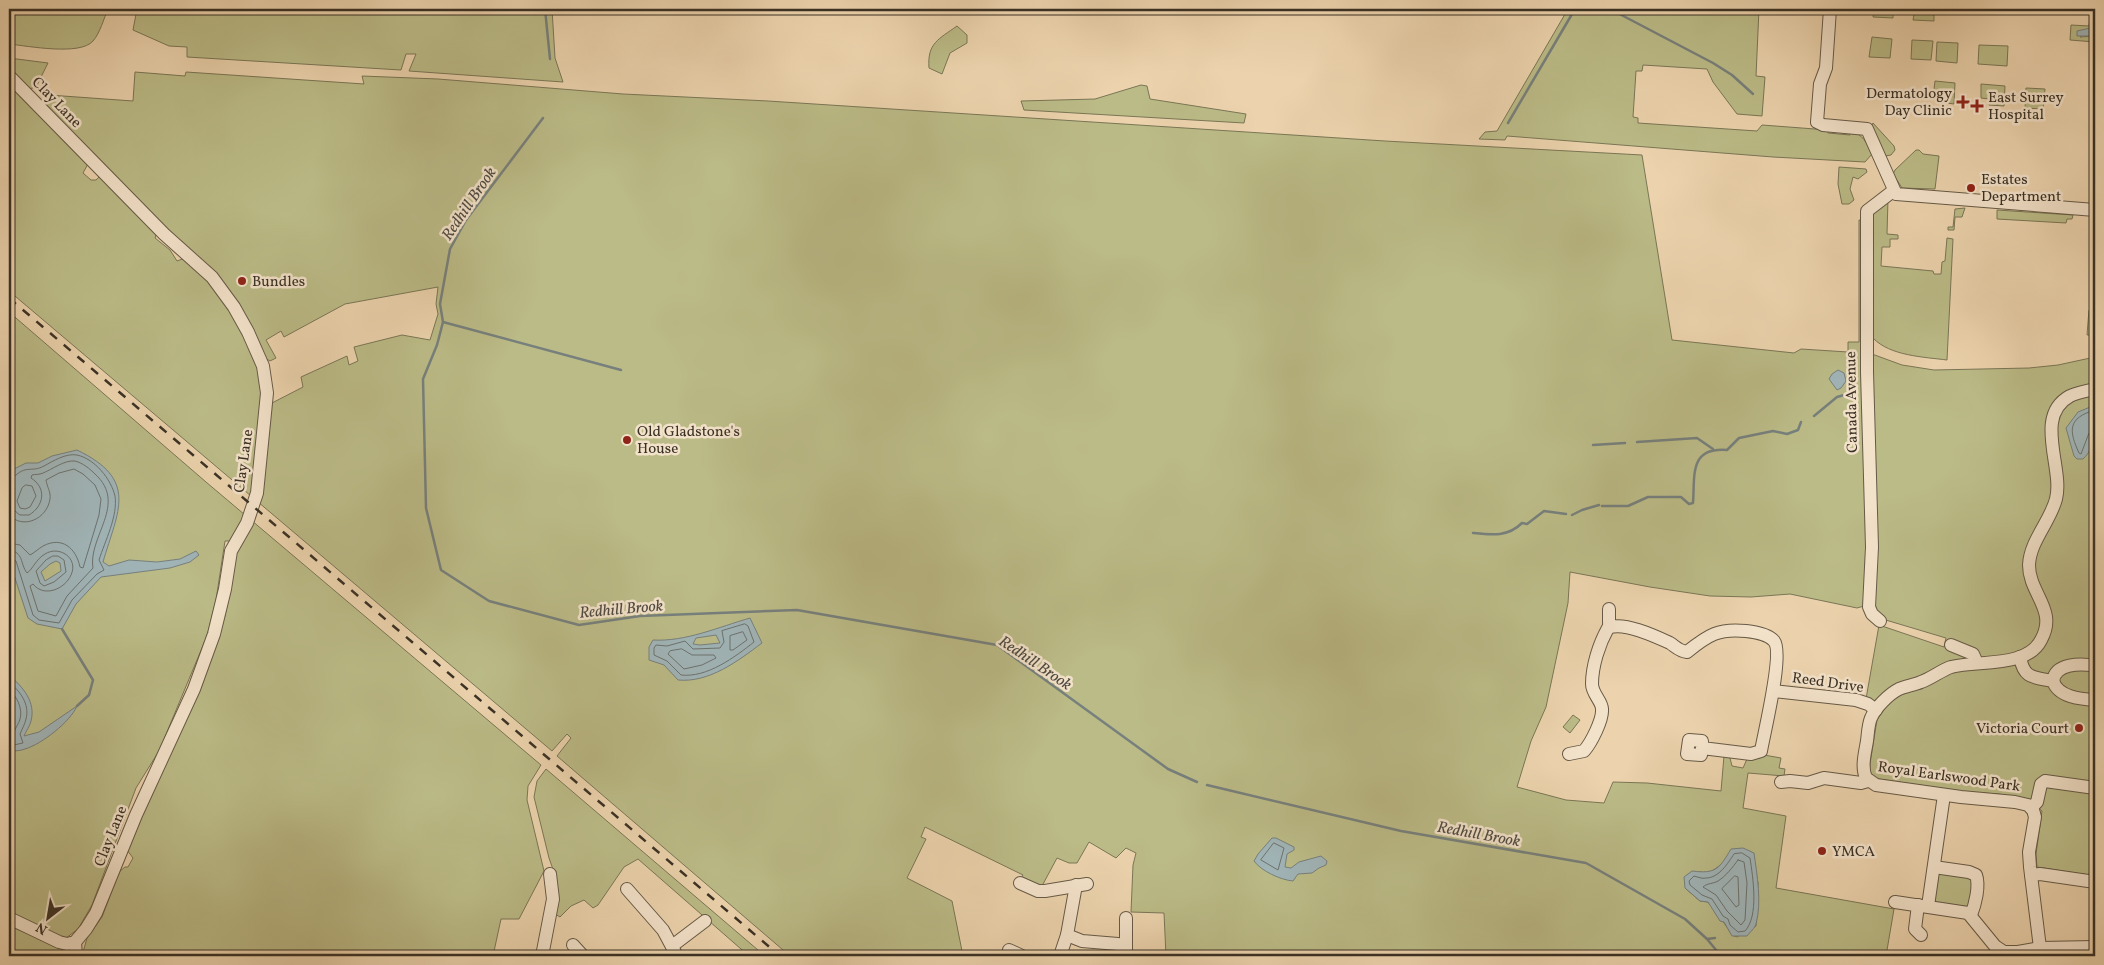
<svg xmlns="http://www.w3.org/2000/svg" width="2104" height="965" font-family="Vollkorn,serif">
	<rect width="100%" height="100%" fill="#ecd3ad"/>
	<filter id="stains"><feTurbulence type="fractalNoise" baseFrequency=".004" numOctaves="4"/><feColorMatrix values="0 0 0 0 .2 0 0 0 0 .09 0 0 0 0 .02 0 0 0 .5 -.17"/></filter>
	<radialGradient id="worn" r=".72"><stop offset=".6" stop-color="#630" stop-opacity="0"/><stop offset="1" stop-color="#630" stop-opacity=".3"/></radialGradient>
	<g fill="#bbbb87" stroke="#7a7656" fill-rule="evenodd">
		<path d="M9 9H108C104 18 100 33 93 41 80 56 28 46 9 44Z"/>
		<path d="M137 9H552L555 58 563 82 409 71 416 54H406L401 70 187 57V47L169 46 133 30Z"/>
		<path d="M1568 9H1759L1756 76 1765 77 1762 116 1737 114 1713 82 1707 69 1643 65 1642 71H1636L1633 117 1638 118V123L1757 131 1762 125 1828 130V133L1850 135V131C1864 135 1866 142 1872 154L1865 162 1773 157 1507 136 1505 140 1479 139 1485 132 1497 131Z"/>
		<path d="M1874 9H1893V18L1873 17Z"/>
		<path d="M1915 9H1928V14L1934 15V21L1913 20Z"/>
		<path d="M2090 17H2095V27L2080 37 2095 36V42L2070 40 2071 25 2089 26Z"/>
		<path d="M957 26 967 35V43L950 53 942 74 929 68C927 43 939 39 957 26Z"/>
		<path d="M1872 37 1892 39 1890 58 1869 57Z"/>
		<path d="M1912 40 1933 41 1931 60 1911 59Z"/>
		<path d="M1937 42 1958 43 1957 63 1936 61Z"/>
		<path d="M1979 45 2008 46 2007 66 1978 64Z"/>
		<path d="M9 58 48 63 36 87 29 89 9 67Z"/>
		<path d="M135 72 185 76 186 72 364 84 362 76 438 79 623 94 768 101 1385 141 1642 155 1672 340 1794 353 1801 349 1848 352V342H1859V220H1863L1867 508 1864 606 1857 608 1790 594 1751 597 1710 596 1650 587 1570 572 1568 603 1546 707 1531 741 1517 787 1566 800 1604 803 1613 782 1647 783 1721 791 1724 756 1730 758 1732 766 1743 768 1747 759 1760 758 1764 755 1781 758 1779 768 1785 769 1784 776 1748 773 1743 808 1786 816 1776 888 1894 909 1886 956H1166L1164 913 1131 912 1133 865 1136 853 1126 848 1116 858 1089 842 1077 863H1069L1057 858 1042 886 1021 878 1023 875 925 827 921 837 926 839 907 878 952 901 963 956H790L557 756 571 738 567 734 552 751 9 291V81L89 162 83 173 91 180H96L101 175 157 232 155 238 170 250 177 261 185 258 217 291 247 340 272 403 303 387 301 377 347 356 349 365 358 361 354 347 402 335 430 340 438 314 436 304 438 287 345 304 284 337 281 331 266 340 276 358 270 361 265 358 214 271 170 232 45 106 44 96 49 97V95L133 101ZM1724 862 1758 882 1756 926 1737 937 1732 935C1727 926 1715 911 1708 902L1700 901 1685 888 1700 872C1710 875 1716 868 1724 862Z"/>
		<path d="M1935 81 1955 83 1954 104 1947 103 1934 89Z"/>
		<path d="M1981 84 2005 86 2004 106 1989 105V99L1981 98Z"/>
		<path d="M1141 85 1147 86 1150 99 1246 114 1244 123 1024 110 1021 101 1095 99Z"/>
		<path d="M2026 88 2045 89 2043 109 2025 108Z"/>
		<path d="M1873 123 1894 146 1895 150 1891 155 1885 156 1871 126Z"/>
		<path d="M1916 150H1919L1923 154 1939 156 1935 189 1902 188 1893 174 1895 170Z"/>
		<path d="M1839 167 1866 169 1867 172 1858 179 1853 177 1850 189 1854 200 1849 204H1842L1838 184Z"/>
		<path d="M1888 199 1887 234 1898 235V239H1890V247H1882L1881 266 1933 271 1934 274H1941L1942 262 1945 261 1947 238 1953 239 1947 360C1924 357 1890 356 1873 338L1870 216Z"/>
		<path d="M1965 208 1962 217H1955L1954 230H1948V227H1953L1955 209Z"/>
		<path d="M1997 210 2073 215 2072 219H2067L2066 223 1997 219Z"/>
		<path d="M2089 310H2095V335H2087Z"/>
		<path d="M9 312 206 482 541 765 528 786 527 800 544 871 519 919H501L493 956H82L87 938 102 917 119 872 125 867H128L133 858 127 850 214 650 225 616 231 586V541H225L216 600 207 636 159 751 136 788 92 905 78 929 66 938 48 934 9 914Z"/>
		<path d="M1872 354 1902 365 1934 370 2029 368 2058 365 2095 357V836L2089 875 2037 867 2036 854 2042 811 2028 800 1999 794 1965 792 1879 779 1872 776 1869 770 1877 720 1885 708 1881 702 1866 699 1879 625 1944 647 1946 638 1879 618 1874 606Z"/>
		<path d="M1573 715 1580 720 1570 733 1563 727Z"/>
		<path d="M546 769 765 956H749L638 859 624 867 598 905 593 908 584 900 571 906 560 917 555 914V875L549 858 534 797 537 781Z"/>
		<path d="M1939 873 1970 877 1973 883 1968 908 1934 902 1936 878Z"/>
		<path d="M9 926 57 945 72 956H9Z"/>
	</g>
	<g fill="#a0b4b7" stroke="#77807d" fill-rule="evenodd">
		<path d="M2095 27V36H2077V31Z"/>
		<path d="M1838 370 1844 373 1846 381 1841 388 1837 390 1829 379 1832 374Z"/>
		<path d="M2095 405C2095 422 2097 447 2083 459H2077L2074 456 2066 428 2078 412Z"/>
		<path d="M77 450C139 480 118 510 103 562L109 566 129 560 157 562 180 559 196 551 199 555 190 562 170 568 101 577 76 604 62 629 37 624 28 618 12 569 10 554 9 478 14 469 26 463H38L52 456ZM56 561 60 563 61 571 45 581 41 572 50 564Z"/>
		<path d="M750 618 762 643C738 661 709 683 678 680L664 665 649 660V647L653 640C685 642 719 627 750 618ZM716 635 720 643 700 645 693 644 696 638Z"/>
		<path d="M9 675C23 687 36 702 31 721 30 726 26 731 24 736L39 732 77 706C70 722 42 744 25 749 20 751 14 751 9 751Z"/>
		<path d="M1272 838H1276L1294 847V850L1287 854 1285 867 1291 868 1299 862 1321 856 1327 861 1326 865 1319 868 1312 873 1298 874 1293 881C1281 880 1261 871 1254 861L1258 854Z"/>
		<path d="M1743 848 1754 853C1757 875 1762 902 1756 924 1755 928 1750 932 1747 936H1732L1724 922 1720 921 1708 902 1700 901 1685 888 1684 877 1692 871C1716 874 1719 869 1731 849Z"/>
	</g>
	<g fill="none" stroke-linecap="round" stroke-linejoin="round">
		<g stroke="#6d726e" stroke-width="1">
			<path d="M2095 410C2067 418 2069 431 2079 453L2081 454 2089 433 2095 431"/>
			<path d="M9 479 13 478C26 464 31 473 44 466 53 461 66 453 77 455 95 459 111 479 115 496 118 516 105 541 99 560L104 570 97 574 72 600 59 623 39 620 33 615 16 561 9 557"/>
			<path d="M26 485 32 486 36 496 30 507 25 509 20 508 17 501 22 488Z"/>
			<path d="M9 486 15 488C11 499 8 507 20 515H29C44 506 47 488 31 478L32 475C35 474 39 475 43 473 53 469 64 460 75 461 83 463 90 469 95 474 128 504 88 536 93 568L67 596 56 616 38 611 30 586 33 584C44 598 65 589 71 575 79 558 59 545 45 554 36 559 33 569 27 573 20 564 24 552 9 550"/>
			<path d="M9 515C23 530 47 519 50 499 51 492 47 487 46 480L59 473 74 469 83 474 95 485 101 499 99 515 83 568 80 567C76 548 62 536 43 546 38 549 34 553 30 555L20 545 9 543"/>
			<path d="M53 556H58L64 560 66 572 54 582 44 586 40 583 36 571 46 560Z"/>
			<path d="M745 624 748 626 754 642C735 657 707 678 681 675L667 661 654 655V648L656 645 667 646 685 641 693 649 720 648 724 642 722 631Z"/>
			<path d="M743 632 747 640 733 650H730V636Z"/>
			<path d="M682 649 692 655H714L716 658 702 665 684 669 668 654 670 651Z"/>
			<path d="M9 682C20 691 30 704 26 719 25 724 22 729 20 734L23 743 9 746"/>
			<path d="M9 690C17 696 23 709 20 719 18 726 13 730 13 738L9 740"/>
			<path d="M1274 843 1284 848 1278 870 1261 860Z"/>
			<path d="M1742 853 1750 858C1753 878 1759 916 1745 931L1738 932 1730 925 1728 919 1723 916 1712 899 1702 895 1690 885 1689 881 1694 876C1698 877 1702 879 1706 878 1719 878 1728 863 1734 854Z"/>
			<path d="M1738 860 1744 862 1747 883 1745 920 1741 925 1727 911 1716 895 1703 887C1707 883 1713 884 1718 881 1726 876 1732 868 1738 860Z"/>
			<path d="M1735 876 1738 877 1739 905 1736 907 1722 889Z"/>
		</g>
		<g stroke="#77807d" stroke-width="2.5">
			<path d="M545 9 550 59"/>
			<path d="M1610 9 1713 63 1732 75 1753 94"/>
			<path d="M543 118 466 220 450 249 440 304 443 322 437 345 423 379 426 508 441 570 489 601 579 625 640 616 797 610 997 645 1168 769 1197 782"/>
			<path d="M1508 123 1575 9"/>
			<path d="M443 322 621 370"/>
			<path d="M1814 416 1837 397 1844 395"/>
			<path d="M1637 442 1697 438 1713 449"/>
			<path d="M1593 445 1625 443"/>
			<path d="M1602 506H1628L1648 497H1681L1689 504 1693 503C1695 475 1689 447 1727 450L1739 438 1773 431 1787 434 1798 430 1801 422"/>
			<path d="M1572 515 1582 510 1599 505"/>
			<path d="M1473 533C1492 535 1508 537 1522 523L1527 524 1544 511 1566 514"/>
			<path d="M62 629 93 680 89 695 77 706"/>
			<path d="M1207 785 1401 831 1586 863 1685 919 1707 939 1721 956"/>
			<path d="M1707 939 1715 938"/>
		</g>
		<defs>
			<g id="minor">
				<path d="M1830 9 1826 68 1820 84 1817 122 1823 125 1867 129 1896 194 2095 210"/>
				<path d="M9 76 164 234 212 277 234 307 248 332 263 366 267 393 257 493 247 523 231 551 225 589 214 634 194 689 136 815 96 913 86 929 75 942 67 944 59 942 9 918"/>
				<path d="M1609 609V623L1613 626"/>
				<path d="M1880 621 1872 614 1869 607 1872 547 1867 372V211L1893 191"/>
				<path d="M1951 645 1973 654 1977 663"/>
				<path d="M2020 657C2024 679 2033 677 2053 681 2058 697 2080 699 2095 700"/>
				<path d="M2053 681C2055 663 2081 663 2095 666"/>
				<path d="M1773 691 1856 700 1868 704 1876 710"/>
				<path d="M1569 754 1584 751C1591 743 1603 720 1602 709 1602 701 1592 694 1592 684 1592 666 1599 644 1608 628 1623 621 1655 636 1670 643 1676 647 1679 651 1687 652 1708 635 1719 628 1746 631 1755 632 1768 634 1774 641 1784 653 1764 733 1761 751L1751 754 1702 748 1701 755 1687 754 1689 740 1702 741V748"/>
				<path d="M1781 782 1790 781 1808 783 1824 778 1861 783 1868 781"/>
				<path d="M2031 808 2037 802 2041 784 2045 781 2095 788"/>
				<path d="M1934 867 1969 872 1976 875C1980 886 1975 905 1971 915"/>
				<path d="M2031 875 2040 874 2095 882"/>
				<path d="M1020 883 1038 891H1045L1087 884"/>
				<path d="M1076 885 1067 935 1082 941 1118 944 1125 948"/>
				<path d="M627 889 663 930 677 956"/>
				<path d="M1895 902 1968 913 1995 946 2004 952H2018L2040 948 2095 947"/>
				<path d="M1918 905 1915 929 1921 935"/>
				<path d="M1928 906 1944 795"/>
				<path d="M1126 918V954"/>
				<path d="M75 942 76 956"/>
				<path d="M573 945 583 956"/>
				<path d="M672 946 705 921"/>
				<path d="M1009 950 1022 956"/>
				<path d="M542 956 553 899 550 874"/>
				<path d="M1060 956 1067 935"/>
				<path d="M2041 956 2030 867 2029 852 2035 817 2033 810 2028 805 2015 802 1961 797 1876 785 1866 778C1861 767 1865 753 1867 741 1868 734 1868 725 1871 718 1875 708 1889 694 1899 689 1906 686 1914 685 1921 682 1932 678 1940 671 1951 667 1979 660 2027 668 2041 640 2058 610 2029 594 2029 565 2030 541 2050 522 2056 499 2064 468 2033 416 2070 396 2078 392 2087 391 2095 389"/>
			</g>
		</defs>
		<use href="#minor" stroke="#665a47" stroke-width="14"/>
		<use href="#minor" stroke="#f3e2ca" stroke-width="12"/>
		<path stroke="#3a3125" stroke-width="2.5" stroke-dasharray="9 9" stroke-linecap="butt" d="M9 298 780 956"/>
	</g>
	<g fill="#8f2418" stroke="#f3e2ca" stroke-width="2">
		<path d="M1960.5 94.5h5v5h5v5h-5v5h-5v-5h-5v-5h5z"/>
		<path d="M1974.5 98.5h5v5h5v5h-5v5h-5v-5h-5v-5h5z"/>
		<circle cx="1971" cy="188" r="5"/>
		<circle cx="242" cy="281" r="5"/>
		<circle cx="627" cy="440" r="5"/>
		<circle cx="2079" cy="728" r="5"/>
		<circle cx="1822" cy="851" r="5"/>
	</g>
	<g text-anchor="middle" stroke-width="5" stroke-linejoin="round" paint-order="stroke">
		<g font-size="15" fill="#3a3125" stroke="#f3e2ca" text-anchor="start">
			<text x="1952" y="98" text-anchor="end">Dermatology<tspan x="1952" dy="17">Day Clinic</tspan></text>
			<text x="1988" y="102">East Surrey<tspan x="1988" dy="17">Hospital</tspan></text>
			<text x="1981" y="184">Estates<tspan x="1981" dy="17">Department</tspan></text>
			<text x="252" y="286">Bundles</text>
			<text x="637" y="436">Old Gladstone's<tspan x="637" dy="17">House</tspan></text>
			<text x="2069" y="733" text-anchor="end">Victoria Court</text>
			<text x="1832" y="856">YMCA</text>
		</g>
		<g font-size="15" fill="#3a3125" stroke="#f3e2ca">
			<text transform="translate(57 102) rotate(46)" y="5">Clay Lane</text>
			<text transform="translate(1851 402) rotate(-91)" y="5">Canada Avenue</text>
			<text transform="translate(243 461) rotate(-82)" y="5">Clay Lane</text>
			<text transform="translate(1828 682) rotate(8)" y="5">Reed Drive</text>
			<text transform="translate(1949 776) rotate(8)" y="5">Royal Earlswood Park</text>
			<text transform="translate(110 836) rotate(-68)" y="5">Clay Lane</text>
		</g>
		<g font-size="16" font-style="italic" fill="#4e4b42" stroke="#f3e2ca">
			<text transform="translate(468 203) rotate(-56)" y="6">Redhill Brook</text>
			<text transform="translate(621 608) rotate(-5)" y="6">Redhill Brook</text>
			<text transform="translate(1036 662) rotate(34)" y="6">Redhill Brook</text>
			<text transform="translate(1479 833) rotate(10)" y="6">Redhill Brook</text>
		</g>
	</g>
	<rect width="2104" height="965" fill="none" stroke="#ecd3ad" stroke-width="30"/>
	<rect x="10" y="10" width="2084" height="945" fill="none" stroke="#3a3125" stroke-width="2.5"/>
	<rect x="15" y="15" width="2074" height="935" fill="none" stroke="#3a3125"/>
	<g transform="translate(48 918) rotate(211)" stroke="#f3e2ca" stroke-width="4" paint-order="stroke">
	<path d="M0-4L9 19L0 12L-9 19Z" fill="#3a3125"/>
	<text y="-8" font-size="14" font-weight="bold" text-anchor="middle" fill="#3a3125">N</text>
	</g>
	<rect width="100%" height="100%" filter="url(#stains)"/>
	<rect width="100%" height="100%" fill="url(#worn)"/>
</svg>
